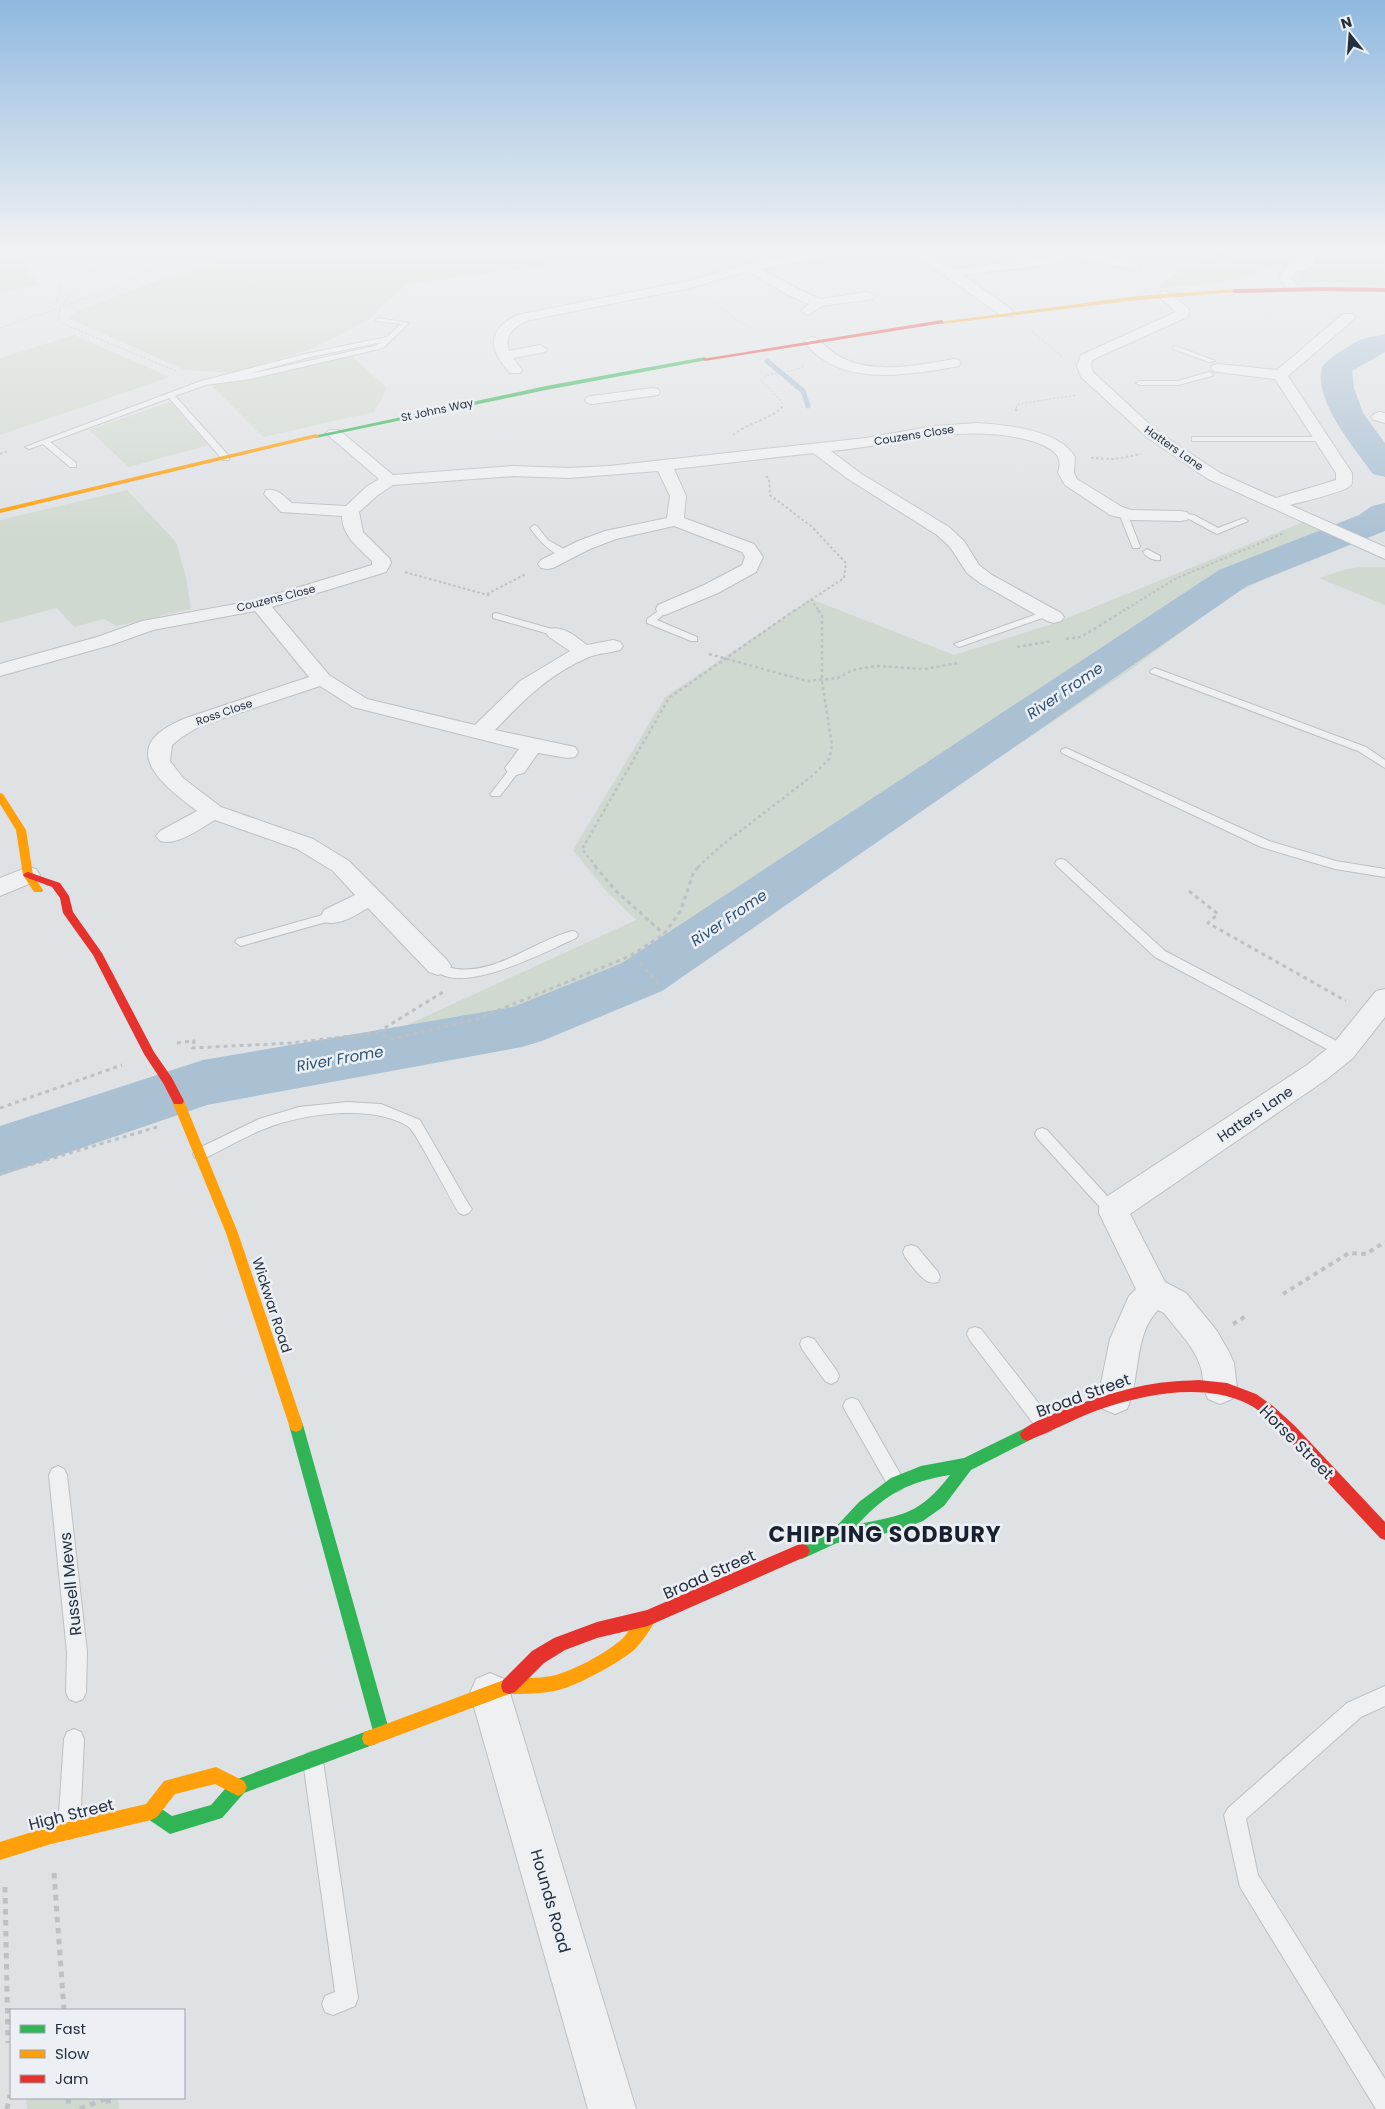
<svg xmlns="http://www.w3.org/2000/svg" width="1385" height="2109" font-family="Poppins,sans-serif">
	<rect width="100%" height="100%" fill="#dfe2e5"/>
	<g fill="#d0d9cf">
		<path d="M0 247H8L39 285 0 292Z"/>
		<path d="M270 247H535L548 266 406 284 368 320 340 335 311 349 233 373 185 370 68 318 79 310 154 282Z"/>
		<path d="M1195 247H1207L1215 256 1211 261 1212 263 1226 252 1218 247H1385V286L1305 281 1295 276 1314 268 1294 263 1285 267 1276 264C1240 285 1200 285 1160 288L1158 287 1176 273 1200 265 1205 261 1203 256Z"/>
		<path d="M74 335 170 377 0 435V358Z"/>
		<path d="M352 356 387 388 374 412 263 437 212 386Z"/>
		<path d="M170 402 208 445 129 467 89 430Z"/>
		<path d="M127 490 176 542 186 577 191 609 117 626 104 619 74 627 57 608 0 623V520Z"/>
		<path d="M1303 522 1347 541 1231 595 1133 668 660 985 526 1037 404 1060 396 1030 636 920 606 891 573 850 665 697 811 599 954 655 1055 623Z"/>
		<path d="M1361 567H1385V605L1319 578 1347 569Z"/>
		<path d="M26 2098H118L119 2109H27Z"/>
	</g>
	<path fill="#aac0d3" d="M1207 247H1218L1233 258 1232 262 1212 263 1210 261 1215 256Z"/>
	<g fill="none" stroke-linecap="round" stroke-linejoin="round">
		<path stroke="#aac0d3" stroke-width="5" d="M767 361 803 391 808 406"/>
		<g fill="#aac0d3" fill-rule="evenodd">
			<path d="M1385 334V352L1352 371 1354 388 1363 413 1385 443V477L1373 474C1356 450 1313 400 1322 368 1324 361 1354 342 1362 339 1369 337 1378 336 1385 334Z"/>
			<path d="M1385 503V531L1247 586 662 991 542 1041 522 1047 207 1105 0 1176V1126L203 1060 513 1007 622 963 1219 570 1359 515 1372 506Z"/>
		</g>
		<defs>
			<g id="lane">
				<path d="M1310 256 1315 257V265L1305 270 1287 273V271L1310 263Z"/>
				<path d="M378 318 409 323 384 347 379 349 251 379 206 385 175 396 229 456V460H223L169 398 50 442 76 463V467H70L43 444 29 449 25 447 201 381 305 354 387 337 401 324 376 321 375 320ZM382 342 375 346 245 375 306 358Z"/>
				<path d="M1175 346 1213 360 1215 361 1209 362 1173 349 1172 348Z"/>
				<path d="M1209 372 1213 374 1212 376 1178 385H1140L1136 383 1140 381H1178Z"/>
				<path d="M1192 437H1321L1325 439 1321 441H1192Z"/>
				<path d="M1120 511 1127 513 1140 546 1139 548H1133L1132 546 1119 513Z"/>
				<path d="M1181 513 1194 515 1218 528 1244 518 1248 521 1217 534 1189 519 1178 518 1177 516Z"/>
				<path d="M534 525 537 526 548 540 569 552V556C553 558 538 539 530 528Z"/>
				<path d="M1147 549 1160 556V560C1154 561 1146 557 1143 552Z"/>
				<path d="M665 606 670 609 657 620 697 637V641H691L647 623V619Z"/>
				<path d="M1048 610 1053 613 1051 615 962 646 959 647 954 644Z"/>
				<path d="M496 613 559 631 561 633 556 636 493 618V614Z"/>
				<path d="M1155 668 1366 747 1385 760V768L1358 751 1151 673 1150 671Z"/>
				<path d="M1066 748 1269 841 1336 861 1385 869V877L1335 869 1261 847 1062 753 1061 751 1062 749Z"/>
				<path d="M516 765 521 768 520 770 500 796H492L490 794 492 792 512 766Z"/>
				<path d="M1061 859 1065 860 1165 951 1348 1047 1350 1051 1348 1055H1338L1155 957 1057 866 1055 863 1057 860Z"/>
				<path d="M333 912 339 916 337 919 241 946 235 942 237 939Z"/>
				<path d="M572 931 576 932 578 935 576 938C549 950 454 1001 432 966L433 963 438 962C444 963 449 968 456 969 497 974 534 941 572 931Z"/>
				<path d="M347 1102 381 1104 420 1120 469 1205 472 1209 469 1213 464 1215 459 1213C451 1200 416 1133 409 1127 373 1103 301 1114 264 1129 244 1137 224 1149 205 1158L200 1160 195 1158 193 1154 195 1150 259 1119 299 1107Z"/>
				<path d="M1042 1128 1047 1130 1119 1209 1122 1213 1119 1217 1114 1219 1109 1217 1037 1138 1035 1134 1037 1130Z"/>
				<path d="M911 1245 917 1247 938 1272 940 1277 938 1282C924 1287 913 1266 905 1257L903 1252 905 1247Z"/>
				<path d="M975 1327 981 1329 1051 1419 1054 1425 1051 1431 1045 1433 1039 1431 969 1339 967 1334 969 1329Z"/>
				<path d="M808 1337 814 1339 837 1371 839 1376 837 1381 831 1384 825 1381 802 1349 800 1344 802 1339Z"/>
				<path d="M852 1398 858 1400 902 1477 905 1483 902 1489 896 1492 890 1489 846 1412 843 1406 846 1400Z"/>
				<path d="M58 1466 64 1469 67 1475 87 1652 86 1692 83 1699 76 1702 69 1699 66 1692 67 1652 49 1475 52 1469Z"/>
				<path d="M1385 1686V1706L1361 1717 1246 1819 1258 1875 1385 2079V2109H1376L1240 1887 1224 1815 1228 1808 1347 1703Z"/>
				<path d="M74 1729 81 1732 84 1739 80 1828 77 1836 69 1839 61 1836 58 1828 64 1739 67 1732Z"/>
				<path d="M313 1751 320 1754 323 1761 358 1998 355 2006 333 2015 325 2012 322 2004 325 1996 335 1992 303 1761 306 1754Z"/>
			</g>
			<g id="street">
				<path d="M864 247H904L898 251 817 259 761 269 798 289 820 299 868 292 874 296 873 299 822 306 808 315 801 311 809 304 788 295 748 271 690 288 526 321C513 328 504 335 509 351L540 345 547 349 545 352 513 358 522 370 520 373H510C489 350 486 331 517 315L688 281 749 263 817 251Z"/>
				<path d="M904 247H918L953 269 1052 257 1062 252 1060 247H1072L1073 250 1134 262 1140 266 1134 270 1070 257 1055 264 963 275 1012 310 1014 313 1012 316H1002Z"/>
				<path d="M1322 247H1337L1304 266 1291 277 1299 288 1297 291H1289L1279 279C1281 265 1310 253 1322 247Z"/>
				<path d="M1163 291 1168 292 1188 308 1190 311 1187 317 1092 360 1091 366 1093 372 1158 432 1220 473 1276 498 1336 480V473L1275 379 1218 372 1213 371 1211 368 1213 365 1218 364 1277 370 1343 314H1353L1355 317 1353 320 1288 376 1352 473C1352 477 1353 482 1351 485 1346 492 1301 502 1290 505L1385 547V559L1208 479 1148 438 1081 377 1077 366 1081 355 1176 312 1157 295Z"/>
				<path d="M811 337 816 338C825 345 833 354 844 359 878 374 919 365 954 359L959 360 961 363 959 366 954 367C906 375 838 388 804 341Z"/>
				<path d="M653 388 658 389 660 392 658 395 592 404 587 403 585 400 587 397 592 396Z"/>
				<path d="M1379 412 1385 413V423L1374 420 1371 417 1374 414Z"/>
				<path d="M978 423C1006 425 1060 430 1075 457L1074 473 1077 479 1122 507 1131 510 1181 511 1187 512 1190 516 1187 520 1181 521 1131 520 1110 515 1065 485 1058 473C1064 454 1051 448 1035 442 967 421 899 445 831 451L860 473 949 527 964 541 979 565 992 575 1061 613 1064 617 1061 621 1054 623 1047 621 980 583 967 573 950 547 937 535 848 479 813 453 674 469 686 496 684 518 754 544 763 557 756 572 718 593 665 615 658 613 656 609 658 605 704 585 742 565 745 557 742 552 674 526 616 539 590 549 553 568 547 569 541 568 538 564 541 560 578 541 605 531 667 518 670 496 658 471 568 478 513 476 393 485 378 495 359 512 363 532 390 559 391 563 386 572 272 607 329 675 367 699 475 725 520 681 570 651 549 637 546 633 549 629C564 625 576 637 587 645L613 640 620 642 623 646 620 650C610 653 599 653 589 657 550 673 523 701 495 730L575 747 578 752 575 757 567 758 538 753 524 773 516 775 508 773 505 768 519 749 353 707 320 686 200 726 182 737 172 745 170 761 183 778 221 807 313 839 349 861 447 960 451 966 447 972 438 975 429 972 368 908C354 916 340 926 324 922L321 916 324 910 355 895 333 871 297 849 215 820C199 829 178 846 160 841L156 836 160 831 197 811C179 797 133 766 153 739 161 729 174 723 186 718L309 677 255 611 153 630 111 645 0 676V664L97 637 142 621 257 600 372 565V561C359 548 342 536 342 516L281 512 264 494 266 490C278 488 283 496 292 503L346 506 366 487 379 479 329 436 326 433 329 430H339L393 475 513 466 568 468 609 466 866 438 934 426Z"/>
				<path d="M28 867 36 869 40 875 36 881 0 896V878Z"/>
				<path d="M1385 989V1017L1353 1058 1327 1079 1130 1214 1165 1282 1186 1293 1217 1331 1229 1352 1234 1363 1237 1388 1232 1399 1220 1404 1208 1399C1202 1387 1204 1376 1200 1365 1194 1346 1175 1328 1164 1313L1158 1310C1133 1335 1141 1379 1127 1409L1115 1414 1103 1409 1098 1398 1110 1339 1129 1296 1136 1289 1099 1213V1208L1103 1199 1307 1065 1333 1044 1376 991Z"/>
				<path d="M490 1673 504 1679 510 1693 636 2109H588L470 1693 476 1679Z"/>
			</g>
		</defs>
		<use href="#lane" stroke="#bdc0c3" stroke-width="2"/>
		<use href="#street" stroke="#bdc0c3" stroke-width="2"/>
		<g stroke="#bdc0c4" stroke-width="1" stroke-dasharray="2 2" stroke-linecap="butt">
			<path d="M37 247 76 289 61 307 58 318 61 323 176 371"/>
			<path d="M60 247 114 287"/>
			<path d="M713 300 736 320 752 328"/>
			<path d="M47 310 56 302 61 293 59 284"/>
			<path d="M40 315 115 288 195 247"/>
			<path d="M0 328 40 314"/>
			<path d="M1032 332 1062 356"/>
			<path d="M1359 407 1349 383 1347 372 1378 352 1385 351"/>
			<path d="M782 408V402L761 380C772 369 792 375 805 365"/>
			<path d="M1016 408 1017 405 1024 403 1077 395"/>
		</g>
		<g stroke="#bdc0c4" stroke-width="2" stroke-dasharray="2.5 2.5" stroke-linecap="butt">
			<path d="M1016 411 1017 407"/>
			<path d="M733 435C747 423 770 420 782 407"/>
			<path d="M1375 439 1385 449"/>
			<path d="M0 454 9 451"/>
			<path d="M1091 458 1115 459 1141 454"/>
			<path d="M766 476 769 479 770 495 811 526 846 563 844 578 794 611"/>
			<path d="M405 572 491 596"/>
			<path d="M487 594 526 574"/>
			<path d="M811 599 819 611"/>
			<path d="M1123 611 1175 579 1284 533"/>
		</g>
		<g stroke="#bdc0c4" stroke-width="2.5" stroke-dasharray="3 3" stroke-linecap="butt">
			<path d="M1066 639 1081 637 1125 610"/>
			<path d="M1017 647 1052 641"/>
			<path d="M709 654 807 681 838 678 853 670 875 666 925 669 958 663"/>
			<path d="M596 867 582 849 669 698 795 610"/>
			<path d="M698 867 721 846 812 776 829 759 832 746 822 681V616L818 610"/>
		</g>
		<g stroke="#bdc0c4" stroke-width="3" stroke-dasharray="4 4" stroke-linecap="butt">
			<path d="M595 866 616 891 664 934"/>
			<path d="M1189 891 1218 914 1208 923 1346 1001"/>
			<path d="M640 963 660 985"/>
			<path d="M378 1032 443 992"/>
			<path d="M177 1043 194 1041 192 1048 291 1043 378 1033 393 1039 477 1019 630 956 664 934 681 910 694 871 700 866"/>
			<path d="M0 1108 122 1065"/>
			<path d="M0 1174 157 1127"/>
		</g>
		<g stroke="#bdc0c4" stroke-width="4" stroke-dasharray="4.5 4.5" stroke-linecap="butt">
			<path d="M1283 1294 1349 1253 1366 1254 1385 1242"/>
			<path d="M1233 1324 1246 1316"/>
		</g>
		<g stroke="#bdc0c4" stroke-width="5" stroke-dasharray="5.5 5.5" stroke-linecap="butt">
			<path d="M54 1873 64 2010"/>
			<path d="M5 1887 8 2043"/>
			<path d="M68 2098 69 2109"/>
			<path d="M108 2098 109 2109"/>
			<path d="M7 2109 10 2095"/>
			<path d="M80 2109 107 2098"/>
		</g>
		<use href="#lane" fill="#eef0f2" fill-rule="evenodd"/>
		<use href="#street" fill="#eef0f2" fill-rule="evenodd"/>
		<g fill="#30b455" fill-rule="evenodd">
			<path d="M705 357 707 360 546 390 316 438 313 436 546 386Z"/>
			<path d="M296 1418 301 1420 303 1425 390 1733 388 1739 382 1741 378 1740 376 1744 370 1746 244 1793 222 1818 170 1834 145 1817 142 1811 145 1805 151 1802 172 1816 211 1805 232 1781 370 1730 373 1731 289 1425 291 1420Z"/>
			<path d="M1027 1427 1032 1429 1034 1434 1032 1439 971 1470 944 1506 923 1521 897 1531 837 1543 802 1559 797 1556 794 1551 797 1546 832 1531 859 1502 891 1478 921 1466 964 1458ZM950 1475C920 1514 904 1515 858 1524 887 1493 908 1482 950 1475Z"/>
		</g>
		<g fill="#ff9f0a" fill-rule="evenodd">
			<path d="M1235 289 1237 292 1138 300 942 324 939 322 1138 296Z"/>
			<path d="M316 434 319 436 318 437 0 513V509Z"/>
			<path d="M0 793 3 794 26 830 33 875 43 890 42 892H34L23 875 16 830 0 804Z"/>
			<path d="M178 1097 182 1098 184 1101 238 1233 303 1425 301 1430 296 1432 291 1430 289 1425 226 1233 172 1101 174 1098Z"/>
			<path d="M648 1610 654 1612 656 1618C652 1628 642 1642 634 1650 619 1663 578 1685 559 1690 543 1694 525 1694 509 1694L370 1746 364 1744 362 1738 364 1732 370 1730 509 1678C525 1678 543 1679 559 1674 578 1668 608 1652 623 1638 632 1629 636 1615 648 1610Z"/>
			<path d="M216 1767 244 1781 247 1787 244 1793 238 1796 215 1784 175 1794 157 1817 151 1820 51 1844 0 1860V1842L51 1826 146 1804 164 1781Z"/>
		</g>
		<g fill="#e5322d" fill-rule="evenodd">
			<path d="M1323 287 1385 288V292L1323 291 1235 293 1232 291 1235 289Z"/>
			<path d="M942 320 944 323 705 361 702 359Z"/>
			<path d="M28 872 60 883 69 896 73 912 102 953 154 1052 172 1078 184 1101 182 1104H174L163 1083 144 1054 93 955 63 913 60 898 52 887 25 877 23 875 25 873Z"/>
			<path d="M1199 1380 1227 1383 1256 1394 1273 1406 1295 1426 1385 1522V1540L1380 1538C1356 1512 1331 1486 1307 1460 1289 1440 1271 1415 1246 1403 1203 1383 1147 1394 1104 1408 1077 1417 1053 1431 1027 1441L1022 1439 1020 1434C1027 1418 1117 1391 1137 1387 1158 1382 1178 1381 1199 1380Z"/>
			<path d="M802 1543 807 1546 810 1551 807 1556 648 1626 597 1638 565 1650 544 1663 515 1692 509 1694 503 1692 501 1686 503 1680 532 1651 554 1638 597 1622 647 1610Z"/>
		</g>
	</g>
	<linearGradient id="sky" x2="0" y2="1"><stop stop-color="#8fb9e0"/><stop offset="0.46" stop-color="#f1f2f3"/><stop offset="1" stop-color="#f1f2f3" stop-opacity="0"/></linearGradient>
	<rect width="1385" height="542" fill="url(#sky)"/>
	<g text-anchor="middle" stroke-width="5" stroke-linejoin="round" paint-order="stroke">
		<g font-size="11" fill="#25303f" stroke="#ecf0f5">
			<text transform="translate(437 410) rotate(-12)" y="4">St Johns Way</text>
			<text transform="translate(914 435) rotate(-9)" y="4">Couzens Close</text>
			<text transform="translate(1174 448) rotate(35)" y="4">Hatters Lane</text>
			<text transform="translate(276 598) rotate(-14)" y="4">Couzens Close</text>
			<text transform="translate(224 712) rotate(-19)" y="4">Ross Close</text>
		</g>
		<g font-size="14" fill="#25303f" stroke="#ecf0f5">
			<text transform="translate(1255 1114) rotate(-34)" y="5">Hatters Lane</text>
			<text transform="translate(272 1305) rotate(72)" y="5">Wickwar Road</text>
		</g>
		<g font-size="15" font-style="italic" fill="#2c5276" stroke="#ecf0f5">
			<text transform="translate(1065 691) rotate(-34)" y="5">River Frome</text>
			<text transform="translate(729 918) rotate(-34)" y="5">River Frome</text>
			<text transform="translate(340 1059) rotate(-10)" y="5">River Frome</text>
		</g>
		<g font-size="16" fill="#25303f" stroke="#ecf0f5">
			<text transform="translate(1083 1395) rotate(-20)" y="6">Broad Street</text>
			<text transform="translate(1297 1442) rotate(45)" y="6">Horse Street</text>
			<text transform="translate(709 1574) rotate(-24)" y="6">Broad Street</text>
			<text transform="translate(70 1584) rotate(-96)" y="6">Russell Mews</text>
			<text transform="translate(71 1814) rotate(-14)" y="6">High Street</text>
			<text transform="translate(551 1901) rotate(74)" y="6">Hounds Road</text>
		</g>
		<g font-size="22" font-weight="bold" letter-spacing="1" fill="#18212f" stroke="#ecf0f5">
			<text x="885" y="1542">CHIPPING SODBURY</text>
		</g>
	</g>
	<rect x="10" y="2009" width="175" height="90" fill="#ecf0f5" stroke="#9ca3ac"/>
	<rect x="20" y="2025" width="25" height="8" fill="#30b455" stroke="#9ca3ac"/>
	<text x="55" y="2034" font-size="15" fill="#25303f">Fast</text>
	<rect x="20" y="2050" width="25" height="8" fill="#ff9f0a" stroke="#9ca3ac"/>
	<text x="55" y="2059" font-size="15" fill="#25303f">Slow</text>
	<rect x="20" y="2075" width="25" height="8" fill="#e5322d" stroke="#9ca3ac"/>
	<text x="55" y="2084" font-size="15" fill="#25303f">Jam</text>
	<g transform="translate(1350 35) rotate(343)" stroke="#ecf0f5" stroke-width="4" paint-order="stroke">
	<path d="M0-4L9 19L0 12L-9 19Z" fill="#25303f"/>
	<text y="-8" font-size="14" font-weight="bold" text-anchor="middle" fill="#25303f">N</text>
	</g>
</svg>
